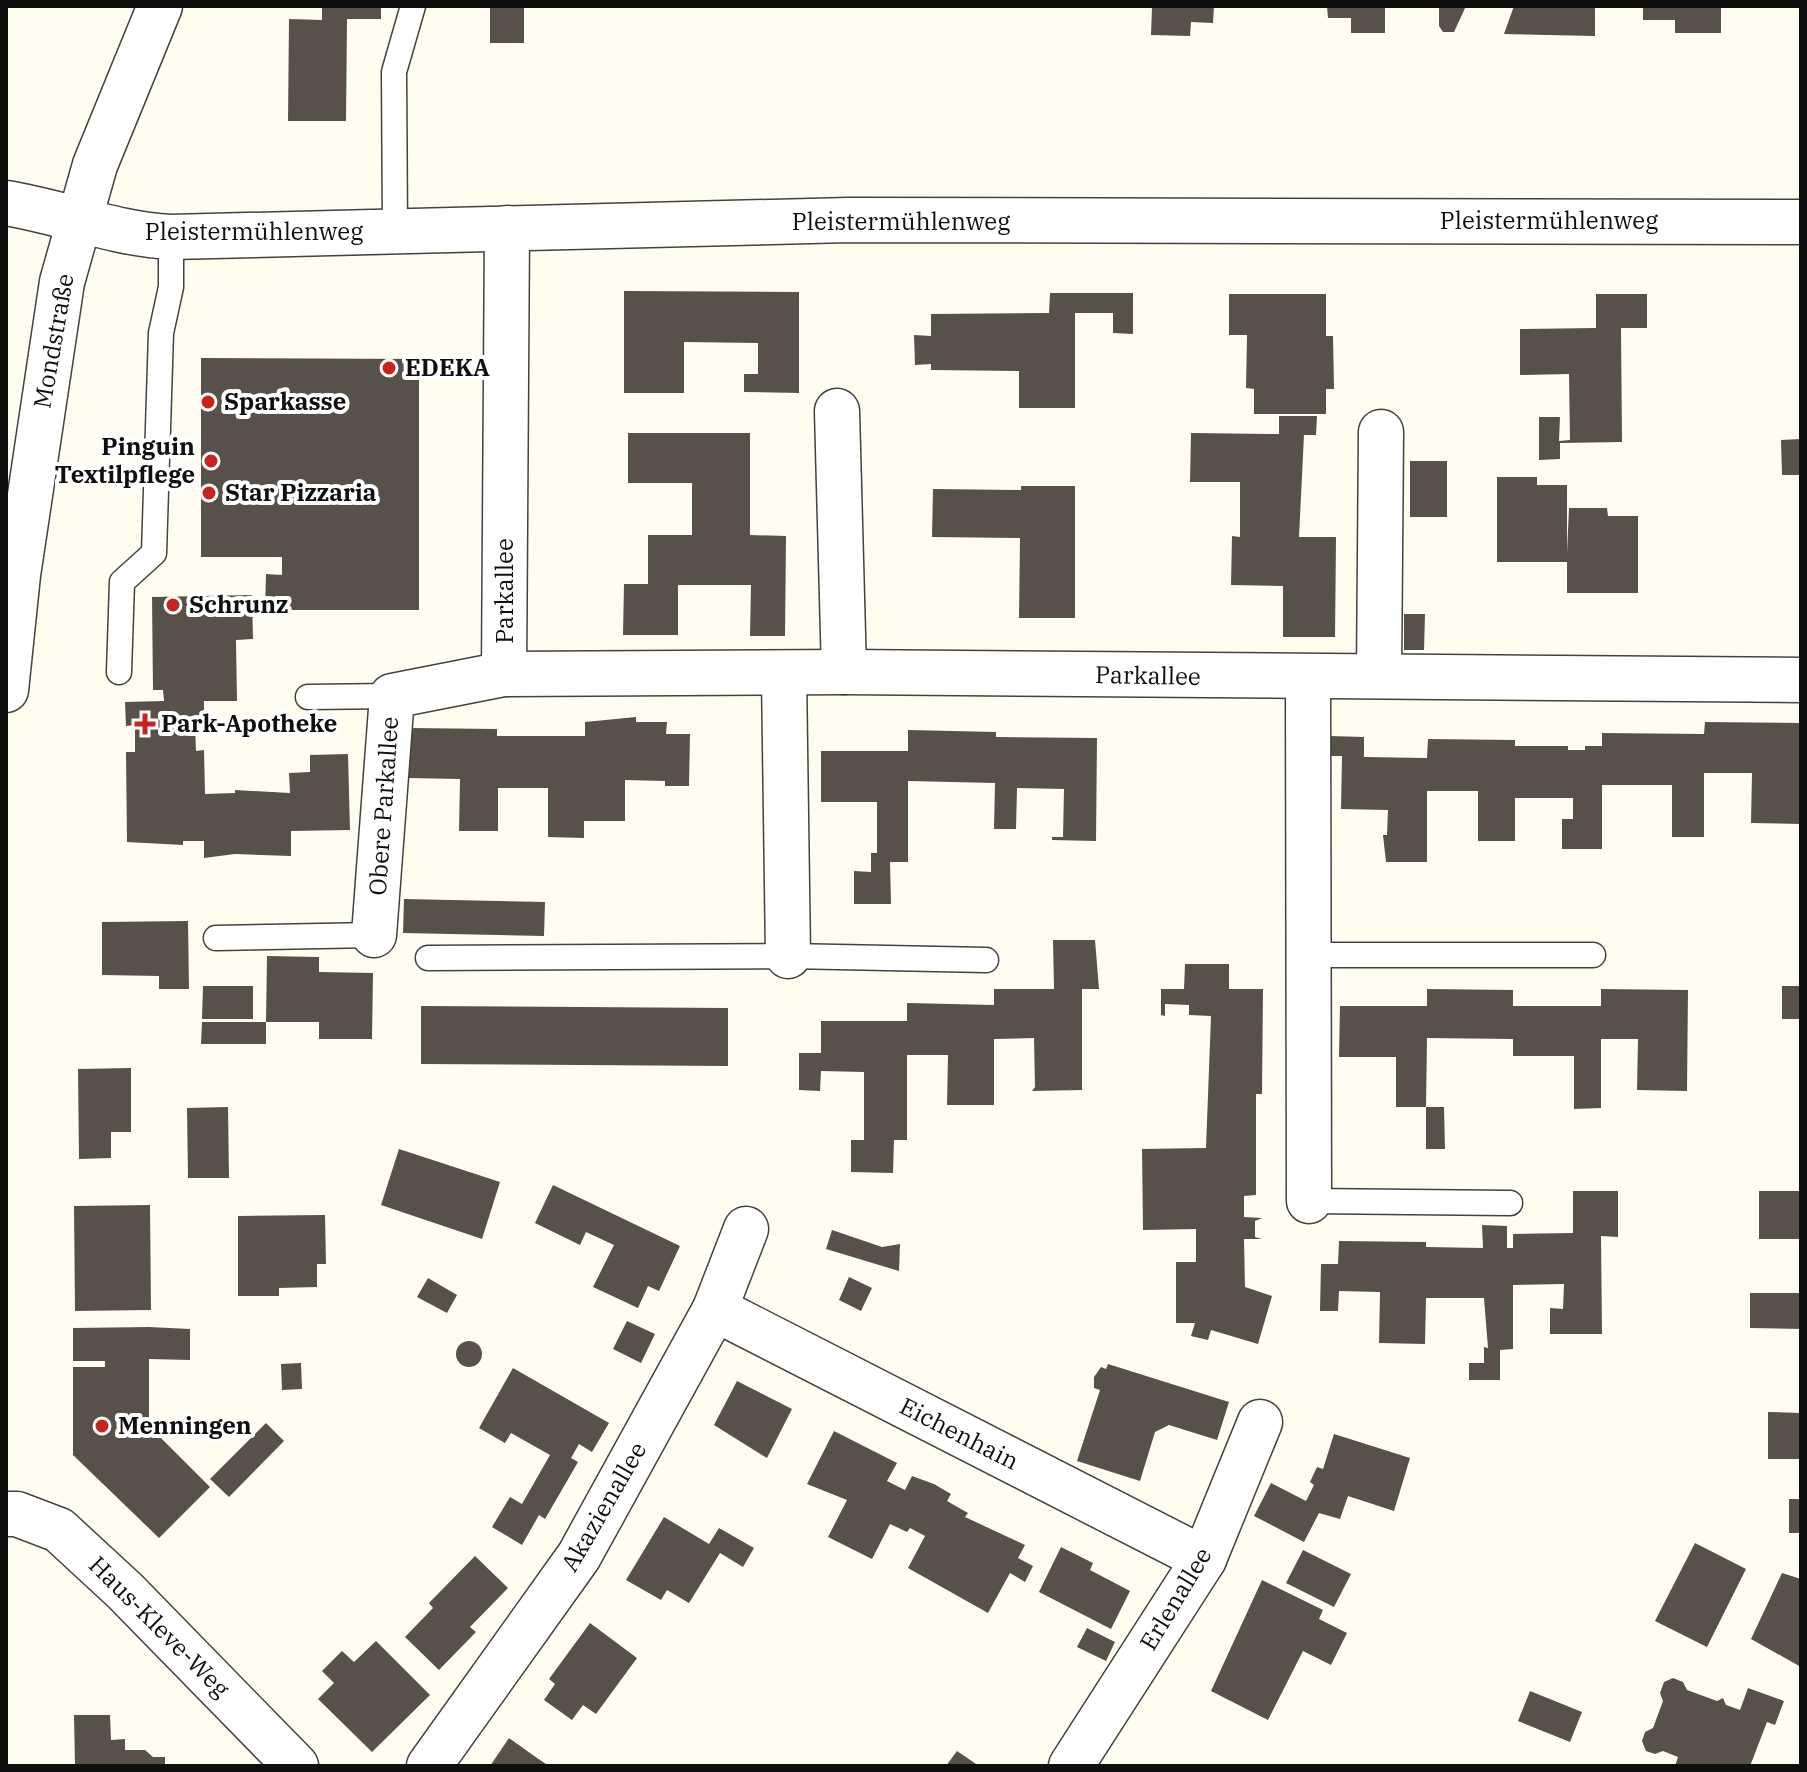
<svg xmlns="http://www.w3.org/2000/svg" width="1807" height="1772" font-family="'IBM Plex Serif',serif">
	<rect width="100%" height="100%" fill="#fffdf0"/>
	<g fill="#58514a">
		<path d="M322 6H381V19H347L346 121H288L289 19 322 20Z"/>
		<rect x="490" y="6" width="34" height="37"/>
		<path d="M1214 6 1213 23 1191 22 1190 36 1151 35 1152 7Z"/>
		<path d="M1327 6H1385V33H1351V18H1328Z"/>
		<path d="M1439 6H1466L1454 32H1443L1439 26Z"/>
		<path d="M1514 6H1595V36L1504 34Z"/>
		<path d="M1643 6H1721V33H1675V20H1643Z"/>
		<path d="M624 291 799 292V393L744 392V374H758V343L684 342V393H624Z"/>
		<path d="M1050 293H1133V334L1113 333V313H1075V408H1019V371L931 370V364L915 365 914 335 931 336V314L1049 313Z"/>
		<path d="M1229 294H1326V336H1333L1334 389H1326V414H1254V389L1246 388 1247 335H1229Z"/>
		<path d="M1596 294H1647V328H1621L1622 442 1560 443V459L1539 460V417H1560L1559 441 1570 440 1569 374 1520 375V329L1596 328Z"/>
		<path d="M201 358 419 359V610H265L266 574 282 575V557H201Z"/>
		<path d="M1279 416H1317L1316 435H1304L1299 537H1336L1335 637H1283V586L1231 585 1232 536 1240 537V482H1190L1191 433 1279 434Z"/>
		<path d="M628 433H750V535L786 536 785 636H750L751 585H678V635H623L624 584H648V535H692V483H628Z"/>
		<path d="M1801 439V475H1782L1781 440Z"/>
		<rect x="1410" y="461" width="37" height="56"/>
		<path d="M1497 477H1537V485H1567V553L1569 508H1607L1608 516H1638V593H1567V562H1497Z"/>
		<path d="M1021 486H1075V618H1019L1020 538 932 537 933 489 1021 490Z"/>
		<path d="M252 595 253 639 236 640 237 701H204V725H195L196 751 204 750 205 794 235 793V790L290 793 289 773 310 772V755L348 754 350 830 291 831V856L235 854 204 858V841H183V845L127 842 126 752H135V725L126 726 125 702 164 701 163 690H153L152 597Z"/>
		<path d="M1404 614H1425L1424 650H1404Z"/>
		<path d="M636 717V722H667L666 734H690L689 786H665V781L625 780V821H584V838L548 837V788H498V831H459L460 779 408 778 409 728 497 729V736H585V722Z"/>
		<path d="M1705 722 1801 723V824L1751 823 1752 773H1704V837H1672V785H1602V849H1562V819H1573V798H1515V841H1478V791H1427V862H1386L1383 835H1387L1388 810 1341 809 1342 756H1330V736L1364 737V757L1427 758 1428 739 1515 740V746H1568V750H1585V746H1602V733L1704 734Z"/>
		<path d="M908 730 996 732V737L1097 738 1096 841 1052 840V837H1063L1064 789 1017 788 1016 829H994L995 783 908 781V862H890L891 904H854V871L871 872V853H877V802H821V751H908Z"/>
		<path d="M404 899 545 902 544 936 403 933Z"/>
		<path d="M188 921 189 989H159V976L102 975V922Z"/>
		<path d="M1053 940H1095L1099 989H1082V1090L1032 1091 1035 1087 1034 1038 994 1039V1105H947L948 1055H907V1140H894L893 1173 851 1172V1140H864V1072L821 1071 820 1091 799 1090V1053H821V1021H907V1003L994 1005V989H1054Z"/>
		<path d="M267 956 319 957V972L373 973 372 1039H319V1022H266Z"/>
		<path d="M1185 964H1229V989H1263L1262 1094H1256V1195L1244 1196V1217L1262 1218 1255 1221V1237L1262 1239H1244L1245 1287 1272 1296 1258 1344 1211 1330 1208 1340 1191 1336 1195 1323H1176V1262H1196V1229L1143 1230 1142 1149 1206 1148 1211 1016 1189 1015V1005L1165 1004V1016L1161 1015V989H1184Z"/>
		<path d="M203 986H253V1019H202Z"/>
		<rect x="1782" y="986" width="19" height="33"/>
		<path d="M1427 989 1513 990V1006H1601V989L1688 990 1687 1091 1637 1090 1638 1039H1601V1108L1574 1109V1056H1513V1039L1427 1038 1426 1107H1396V1057H1339L1340 1006H1427Z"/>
		<path d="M421 1006 728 1008V1066L421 1064Z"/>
		<path d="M202 1022H266V1044H201Z"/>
		<path d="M131 1068V1132H111V1158L79 1159 78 1069Z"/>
		<path d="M228 1107 229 1178H188L187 1108Z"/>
		<path d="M1426 1107H1444L1445 1149H1426Z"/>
		<path d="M399 1149 500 1182 482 1239 381 1205Z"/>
		<path d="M553 1185 680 1246 659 1291 648 1286 638 1308 593 1287 614 1245 586 1232 580 1245 535 1223Z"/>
		<path d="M1573 1191H1618V1237L1601 1236 1602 1334H1550V1308L1563 1309 1564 1284 1513 1285V1349L1500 1350V1380H1469V1363H1484V1347L1488 1348 1484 1298H1426L1425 1344 1379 1343 1380 1292 1339 1291 1338 1311H1320L1321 1264H1338L1339 1241 1426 1242V1247L1483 1248 1482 1225 1507 1226V1248H1513V1234L1573 1233Z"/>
		<rect x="1759" y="1191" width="42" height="48"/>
		<path d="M150 1205 151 1310 75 1311 74 1206Z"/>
		<path d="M325 1215 326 1264H317V1287L279 1288V1296H238V1216Z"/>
		<path d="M832 1230 882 1247 900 1244 899 1271 826 1249Z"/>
		<path d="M849 1277 872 1288 861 1311 839 1300Z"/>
		<path d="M428 1278 457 1295 447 1313 417 1297Z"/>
		<path d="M1750 1293H1801V1329L1750 1328Z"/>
		<path d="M627 1321 655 1334 641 1363 613 1349Z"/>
		<path d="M149 1327 190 1329V1360L149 1359V1426L210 1487 159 1538 73 1455V1367H105V1361H73V1328Z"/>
		<circle cx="469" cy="1354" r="13"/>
		<path d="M301 1363 302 1389 282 1390 281 1364Z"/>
		<path d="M1108 1364 1229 1402 1217 1440 1169 1425 1155 1432 1140 1481 1077 1461 1100 1390 1094 1388V1377L1101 1367 1106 1369Z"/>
		<path d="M513 1368 609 1423 592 1452 579 1444 571 1458 578 1462 545 1519 539 1515 522 1545 492 1527 510 1497 522 1504 550 1455 511 1433 505 1443 479 1428Z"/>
		<path d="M737 1381 792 1409 767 1458 714 1425Z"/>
		<path d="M1768 1412 1801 1413V1459H1768Z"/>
		<path d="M266 1423 284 1441 229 1497 210 1479Z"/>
		<path d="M834 1431 897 1463 887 1481 905 1490 912 1476 934 1484 951 1494 947 1501 968 1513 965 1517 1025 1545 1018 1558 1033 1566 1025 1582 1010 1573 988 1613 908 1568 925 1536 910 1528 907 1532 890 1524 872 1559 828 1537 847 1500 807 1484Z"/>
		<path d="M1334 1434 1410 1458 1394 1511 1348 1496 1340 1519 1319 1513 1304 1542 1254 1516 1271 1483 1306 1501 1314 1485 1310 1482 1317 1467 1323 1469Z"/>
		<rect x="1789" y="1499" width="12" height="34"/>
		<path d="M664 1517 709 1544 719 1528 754 1548 743 1567 720 1553 689 1603 667 1590 661 1600 626 1580Z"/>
		<path d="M1695 1543 1746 1569 1707 1647 1655 1621Z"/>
		<path d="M1061 1547 1093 1563 1090 1570 1130 1591 1111 1629 1039 1592Z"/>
		<path d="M1303 1550 1351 1574 1334 1607 1286 1583Z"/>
		<path d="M475 1556 508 1588 470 1627 476 1632 439 1670 405 1637 433 1608 429 1603Z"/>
		<path d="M1782 1573 1801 1579V1667L1751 1639Z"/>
		<path d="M1262 1580 1323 1610 1319 1619 1347 1633 1331 1665 1303 1651 1268 1720 1211 1691Z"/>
		<path d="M590 1623 637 1658 596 1714 583 1705 572 1720 544 1700 555 1684 549 1679Z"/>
		<path d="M1087 1628 1115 1642 1106 1661 1077 1647Z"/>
		<path d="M376 1641 430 1695 372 1752 318 1699 334 1683 322 1671 342 1651 354 1662Z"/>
		<path d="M1673 1678 1683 1682 1687 1690 1717 1701 1723 1698 1726 1705 1740 1710 1748 1688 1784 1701 1775 1725 1767 1722 1750 1766H1675L1678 1757 1663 1751 1655 1754 1646 1751 1642 1741 1645 1732 1653 1728 1663 1701 1660 1693 1664 1682Z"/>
		<path d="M1530 1691 1582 1712 1570 1742 1518 1721Z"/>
		<path d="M74 1715H110L111 1740 125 1739V1750H145L153 1757H165V1766H75Z"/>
		<path d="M509 1738 537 1758 549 1766H490Z"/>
		<path d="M957 1751 979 1766H946Z"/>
	</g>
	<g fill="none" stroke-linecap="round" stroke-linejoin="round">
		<defs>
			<g id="service">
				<path d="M395 231 394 72 413 6"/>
				<path d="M119 672 122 582 154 553 161 333 171 287V237"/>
				<path d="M308 697 392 696"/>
				<path d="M216 938 374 935"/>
				<path d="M1310 955H1593"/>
				<path d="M428 958 788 956 986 960"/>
				<path d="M1309 1201 1510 1203"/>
			</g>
			<g id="minor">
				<path d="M6 203C62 212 114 234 171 237L849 220 1801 222"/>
				<path d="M837 411 844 672"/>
				<path d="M504 674 507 228"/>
				<path d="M784 675 788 956"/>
				<path d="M1379 676 1381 432"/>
				<path d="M1308 678 1309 1201"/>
				<path d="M374 935 392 696 504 674 844 672 1801 680"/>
				<path d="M715 1309 1204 1559"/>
				<path d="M6 1514H17L59 1530 125 1591 296 1766"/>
				<path d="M429 1766 579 1556 715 1309 746 1229"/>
				<path d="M1071 1766 1204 1559 1260 1422"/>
			</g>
			<path id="tertiary" d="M6 690 18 575 62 282 95 165 160 6"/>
		</defs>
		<use href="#service" stroke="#424242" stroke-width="27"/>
		<use href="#minor" stroke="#424242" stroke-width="47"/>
		<use href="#tertiary" stroke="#424242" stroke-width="47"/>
		<use href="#service" stroke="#fff" stroke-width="24"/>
		<use href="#minor" stroke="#fff" stroke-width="44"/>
		<use href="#tertiary" stroke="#fff" stroke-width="44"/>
	</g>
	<g fill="#c7231f" stroke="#fff" stroke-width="3">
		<circle cx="389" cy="368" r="8"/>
		<circle cx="208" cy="402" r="8"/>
		<circle cx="211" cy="461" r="8"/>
		<circle cx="209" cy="493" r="8"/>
		<circle cx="173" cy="605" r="8"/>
		<path d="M141 712h8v8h8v8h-8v8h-8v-8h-8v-8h8z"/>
		<circle cx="102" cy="1426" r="8"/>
	</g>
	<g text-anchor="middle" stroke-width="8" stroke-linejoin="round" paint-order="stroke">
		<g font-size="24" fill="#0f0f0f" stroke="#fff">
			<text x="1549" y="229">Pleistermühlenweg</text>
			<text x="901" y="230">Pleistermühlenweg</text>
			<text x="254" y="240">Pleistermühlenweg</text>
			<text transform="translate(54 341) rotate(-80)" y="8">Mondstraße</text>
			<text transform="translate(505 591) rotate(-90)" y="8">Parkallee</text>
			<text transform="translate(1148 676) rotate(1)" y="8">Parkallee</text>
			<text transform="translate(384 806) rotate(-86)" y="8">Obere Parkallee</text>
			<text transform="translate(959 1434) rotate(27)" y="8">Eichenhain</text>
			<text transform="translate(604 1507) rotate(-60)" y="8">Akazienallee</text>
			<text transform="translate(1176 1599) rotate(-59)" y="8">Erlenallee</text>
			<text transform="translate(159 1627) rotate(45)" y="8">Haus-Kleve-Weg</text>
		</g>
		<g font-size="24" font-weight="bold" fill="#0f0f0f" stroke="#fff" text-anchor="start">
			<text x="405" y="376">EDEKA</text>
			<text x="224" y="410">Sparkasse</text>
			<text x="195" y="455" text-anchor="end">Pinguin<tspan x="195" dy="28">Textilpflege</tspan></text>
			<text x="225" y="501">Star Pizzaria</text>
			<text x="189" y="613">Schrunz</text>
			<text x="161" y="732">Park-Apotheke</text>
			<text x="118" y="1434">Menningen</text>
		</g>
	</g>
	<rect width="1807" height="1772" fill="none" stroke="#0f0f0f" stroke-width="16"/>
</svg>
